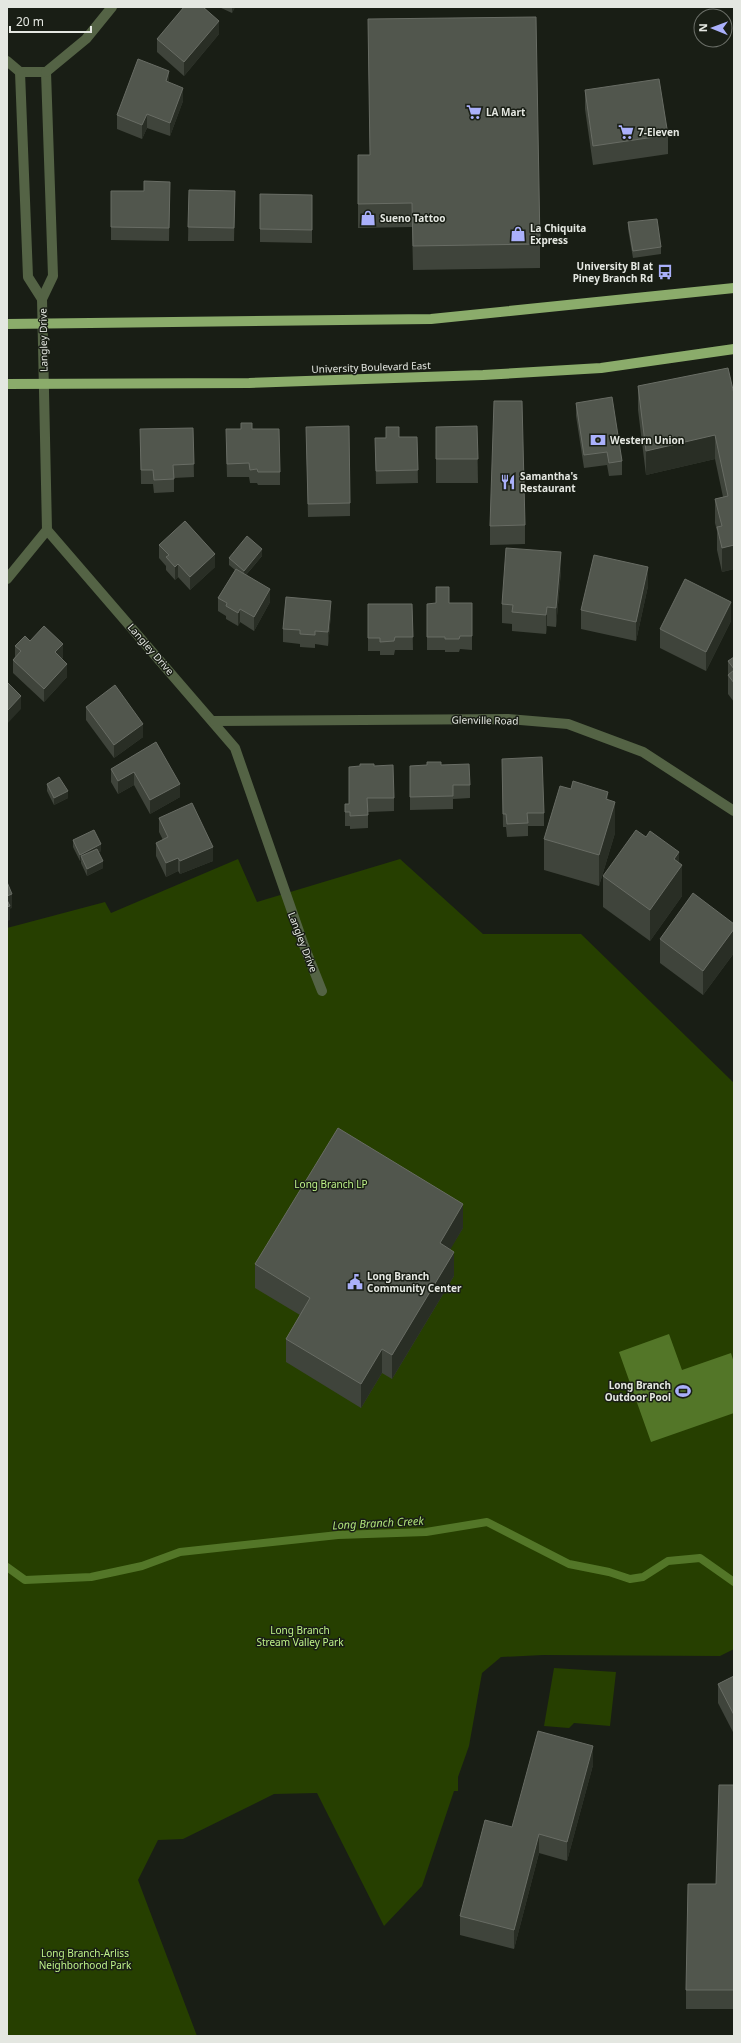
<svg xmlns="http://www.w3.org/2000/svg" width="741" height="2043" font-family="'Noto Sans',sans-serif">
	<rect width="100%" height="100%" fill="#191e15"/>
	<g fill="#263f00">
		<path d="M238 859 257 902 400 859 483 934H581L734 1083V1649L720 1656 543 1655 501 1657 482 1673 469 1746 458 1777V1791H454L422 1886 384 1926 317 1793 274 1794 183 1839 158 1840 138 1880 197 2036H7V928L105 902 111 913Z"/>
		<path d="M554 1668 616 1672 610 1726 574 1723 569 1728 544 1726Z"/>
	</g>
	<path fill="#537628" d="M669 1334 682 1370 731 1353 734 1363V1413L651 1442 619 1352Z"/>
	<g fill="none" stroke-linecap="round" stroke-linejoin="round">
		<path stroke="#537628" stroke-width="8" d="M7 1567 25 1580 91 1577 142 1566 180 1552 338 1535 426 1532 487 1522 569 1564 609 1572 630 1579 643 1577 668 1561 700 1558 734 1582"/>
		<g stroke="#546345" stroke-width="10">
			<path d="M7 61 20 72H46"/>
			<path d="M20 72 28 277 42 299"/>
			<path d="M46 72 53 276 42 299 47 530 235 748 303 943 322 991"/>
			<path d="M46 72 86 39 112 7"/>
			<path d="M7 579 47 530"/>
			<path d="M214 721 508 719 568 724 643 752 734 811"/>
		</g>
		<g stroke="#8bac6b" stroke-width="10">
			<path d="M7 324 431 319 734 288"/>
			<path d="M7 384 249 383 483 375 601 368 734 349"/>
		</g>
	</g>
	<g fill="#3f443b">
		<path d="M219 7H235L232 13Z"/>
		<path d="M368 19 540 244V268L413 270 412 227 358 228V155H370Z"/>
		<path d="M219 34 184 76 157 52V39Z"/>
		<path d="M169 82 183 101 170 136 147 128 142 139 117 129V115Z"/>
		<path d="M585 90 668 135V154L593 165 585 109Z"/>
		<path d="M170 182 169 241 111 240V191H144Z"/>
		<path d="M189 190 235 191 234 241H188Z"/>
		<path d="M260 194 312 195V243L260 242Z"/>
		<path d="M628 222 661 247V254L633 258 628 229Z"/>
		<path d="M728 368 734 569 722 572 717 550V531L715 523V499L723 497 715 459 646 475 638 410V386Z"/>
		<path d="M576 403 622 461V475L609 476 607 465 584 468 576 416Z"/>
		<path d="M477 426 478 483H436V427Z"/>
		<path d="M306 427 350 503V516L308 517Z"/>
		<path d="M193 428 194 477 174 478V492L154 493 153 484H141L140 429Z"/>
		<path d="M252 429 280 472V485H258L257 483H250L249 477H227L226 443Z"/>
		<path d="M417 437 418 483 376 484 375 438Z"/>
		<path d="M525 525V544L490 545V526Z"/>
		<path d="M159 545 215 567 190 590 178 577 175 580 166 570V566L159 558Z"/>
		<path d="M262 556 246 575 270 602 254 631 240 622 238 626 226 619V616L218 611V598L235 570 229 565V558Z"/>
		<path d="M561 571 556 627 547 626 546 634 512 631V624L502 623V604Z"/>
		<path d="M648 586 636 641 581 629V610Z"/>
		<path d="M449 603H472V650L460 649 459 652H445V650H427V604Z"/>
		<path d="M368 604H412L413 650H395L394 655H380V651H368Z"/>
		<path d="M331 614 328 646 315 644V648L300 647V644L283 642V629Z"/>
		<path d="M731 621 706 671 660 648V629Z"/>
		<path d="M30 641 63 657 62 659 67 677 44 702 13 673V660L15 657V646Z"/>
		<path d="M734 657V702L728 694V661Z"/>
		<path d="M86 707 143 737 114 758 86 720Z"/>
		<path d="M156 742 180 797 150 814 134 785 118 794 111 782V769Z"/>
		<path d="M502 759 544 813V826H528V836L507 837 506 827H503Z"/>
		<path d="M427 762 441 765 470 785V798L453 799V809L410 810V766L427 765Z"/>
		<path d="M374 766 394 798V811L368 812V828L350 829V826H345V804H349Z"/>
		<path d="M47 784 68 798 54 805 47 791Z"/>
		<path d="M608 800 615 833 599 886 544 870V839Z"/>
		<path d="M159 818 213 861 180 874 178 871 166 877 156 856V843L163 840 159 832Z"/>
		<path d="M73 840 101 851 99 852 103 868 87 876 81 863V861H80L73 847Z"/>
		<path d="M679 863 682 896 650 941 603 907V876Z"/>
		<path d="M734 924V953L703 995 660 963V939Z"/>
		<path d="M463 1228 450 1249 454 1276 392 1379 382 1373 361 1408 286 1362V1339L300 1315 255 1288V1264Z"/>
		<path d="M734 1676V1734L718 1703V1684Z"/>
		<path d="M593 1765 567 1861 539 1853 514 1949 460 1935V1916L512 1827Z"/>
		<path d="M734 1785V2009H686V1990L716 1884Z"/>
	</g>
	<g fill="#292e25">
		<path d="M232 7H235L232 13Z"/>
		<path d="M219 21V34L184 76V62Z"/>
		<path d="M169 71V84L166 81Z"/>
		<path d="M183 88V101L170 136V123Z"/>
		<path d="M147 114V128L142 139V125Z"/>
		<path d="M715 435V459L646 475V451Z"/>
		<path d="M734 545V569L722 572V548Z"/>
		<path d="M262 549V556L244 577V571Z"/>
		<path d="M561 552V571L556 627V608Z"/>
		<path d="M215 554V567L190 590V577Z"/>
		<path d="M178 564V577L175 580V567Z"/>
		<path d="M648 567V586L636 641V622Z"/>
		<path d="M270 589V602L254 631V617Z"/>
		<path d="M331 601V614L328 646V632Z"/>
		<path d="M731 602V621L706 671V652Z"/>
		<path d="M547 607V626L546 634V615Z"/>
		<path d="M240 609V622L238 626V613Z"/>
		<path d="M63 644V657L55 666V652Z"/>
		<path d="M67 664V677L44 702V689Z"/>
		<path d="M21 696V709L7 724V711Z"/>
		<path d="M143 724V737L114 758V745Z"/>
		<path d="M134 772V785L118 794V781Z"/>
		<path d="M180 784V797L150 814V800Z"/>
		<path d="M68 791V798L54 805V798Z"/>
		<path d="M608 792V822L606 799Z"/>
		<path d="M615 802V833L599 886V855Z"/>
		<path d="M101 844V851L83 860 81 856V861H80V855Z"/>
		<path d="M213 847V861L180 874V861Z"/>
		<path d="M679 852V869L682 865V896L650 941V910L674 859Z"/>
		<path d="M178 858V871L166 877V863Z"/>
		<path d="M103 861V868L87 876V869Z"/>
		<path d="M12 894V908L10 909V920L7 921V896Z"/>
		<path d="M734 929V953L703 995V971Z"/>
		<path d="M463 1204V1228L440 1267V1243Z"/>
		<path d="M454 1252V1276L392 1379V1355Z"/>
		<path d="M382 1349V1373L361 1408V1384Z"/>
		<path d="M593 1746V1765L567 1861V1842Z"/>
		<path d="M539 1834V1853L514 1949V1930Z"/>
	</g>
	<g fill="#51564d" stroke="#686c64">
		<path d="M184 7H203L219 21 184 62 157 39Z"/>
		<path d="M536 17 540 244 413 246 412 203 358 204V155H370L368 19Z"/>
		<path d="M138 59 169 71 166 81 183 88 170 123 147 114 142 125 117 115Z"/>
		<path d="M659 79 668 135 593 146 585 90Z"/>
		<path d="M144 181 170 182 169 228 111 227V191H144Z"/>
		<path d="M189 190 235 191 234 228 188 227Z"/>
		<path d="M260 194 312 195V230L260 229Z"/>
		<path d="M657 219 661 247 633 251 628 222Z"/>
		<path d="M728 368 734 394V545L722 548 717 527 722 526 715 499 728 496 715 435 646 451 638 386Z"/>
		<path d="M612 397 622 461 609 463 607 452 584 455 576 403Z"/>
		<path d="M494 401H522L525 525 490 526Z"/>
		<path d="M241 423H252V429H279L280 472H258L257 469 250 470 249 463 227 464 226 429H241Z"/>
		<path d="M349 426 350 503 308 504 306 427Z"/>
		<path d="M477 426 478 459H436V427Z"/>
		<path d="M386 427H399V437H417L418 470 376 471 375 438H386Z"/>
		<path d="M193 428 194 464 173 465 174 479 154 480 153 470H141L140 429Z"/>
		<path d="M185 521 215 554 190 577 178 564 175 567 166 557 169 555 159 545Z"/>
		<path d="M247 536 262 549 244 571 229 558Z"/>
		<path d="M506 548 561 552 556 608 547 607 546 615 512 612 513 605 502 604Z"/>
		<path d="M594 555 648 567 636 622 581 610Z"/>
		<path d="M236 569 270 589 254 617 240 609 238 613 226 606 227 603 218 598Z"/>
		<path d="M685 579 731 602 706 652 660 629Z"/>
		<path d="M436 587H449V603H472V636H460L459 639H445V637H427V604L436 603Z"/>
		<path d="M286 597 331 601 328 632 315 631V635L300 634V630L283 629Z"/>
		<path d="M368 604H412L413 637H395L394 641 380 642V638H368Z"/>
		<path d="M44 626 63 644 55 652 67 664 44 689 13 660 21 651 15 646 25 636 30 641Z"/>
		<path d="M734 657V669L728 661Z"/>
		<path d="M734 670V683L728 675Z"/>
		<path d="M7 682 21 696 7 711Z"/>
		<path d="M115 685 143 724 114 745 86 707Z"/>
		<path d="M156 742 180 784 150 800 134 772 118 781 111 769Z"/>
		<path d="M542 757 544 813H527L528 823 507 824 506 814H503L502 759Z"/>
		<path d="M427 762H441V765L469 764 470 785H453V796L410 797V766L427 765Z"/>
		<path d="M360 764H374V766L393 765 394 798H367L368 815 350 816V812H345V804H349V767L360 766Z"/>
		<path d="M59 777 68 791 54 798 47 784Z"/>
		<path d="M573 781 608 792 606 799 615 802 599 855 544 839 560 786 571 789Z"/>
		<path d="M192 803 213 847 180 861 178 858 166 863 156 843 168 837 159 818Z"/>
		<path d="M94 830 101 844 80 855 73 840Z"/>
		<path d="M636 830 646 837 650 831 679 852 674 859 682 865 650 910 603 876Z"/>
		<path d="M97 849 103 861 87 869 81 856Z"/>
		<path d="M7 882 12 894 7 896Z"/>
		<path d="M693 893 734 924V929L703 971 660 939Z"/>
		<path d="M7 900 10 906 7 907Z"/>
		<path d="M338 1128 463 1204 440 1243 454 1252 392 1355 382 1349 361 1384 286 1339 310 1298 255 1264Z"/>
		<path d="M734 1676V1715L718 1684Z"/>
		<path d="M538 1731 593 1746 567 1842 539 1834 514 1930 460 1916 485 1820 512 1827Z"/>
		<path d="M719 1785H734V1990H686L688 1884H716Z"/>
	</g>
	<defs>
		<symbol id="supermarket-bare" viewBox="-9 -9 18 18"><path d="M-6-5.5h2.5l.6 2H6L4.5 2H-2.5L-4.4-4H-6ZM-1.5 3.2a1.3 1.3 0 1 0 .1 0ZM3 3.2a1.3 1.3 0 1 0 .1 0Z" fill="#aab0fb" stroke="#191e15" stroke-width="2.5" paint-order="stroke"/></symbol>
		<symbol id="shop-bare" viewBox="-9 -9 18 18"><path d="M-5-2.5h2.3a2.7 3.5 0 0 1 5.4 0H5L5.5 6h-11ZM-1.5-2.5h3a1.5 2.3 0 0 0-3 0Z" fill="#aab0fb" stroke="#191e15" stroke-width="2.5" paint-order="stroke"/></symbol>
		<symbol id="bus-bare" viewBox="-9 -9 18 18"><path d="M-5-6H5V4H4V6H2V4H-2V6H-4V4H-5ZM-3.5-4V0h7V-4ZM-3.5 1.2v1.5H-2V1.2ZM2 1.2v1.5H3.5V1.2Z" fill="#aab0fb" stroke="#191e15" stroke-width="2.5" paint-order="stroke"/></symbol>
		<symbol id="bank-bare" viewBox="-9 -9 18 18"><path d="M-6-4H6V4H-6ZM0-2.3a2.3 2.3 0 1 0 0 4.6a2.3 2.3 0 1 0 0-4.6Z" fill="#aab0fb" stroke="#191e15" stroke-width="2.5" paint-order="stroke"/></symbol>
		<symbol id="restaurant-bare" viewBox="-9 -9 18 18"><path d="M-5-6h1v4h1v-4h1v4h1v-4h1v5L-1.5 .5V6h-2V.5L-5-1ZM5-6V6H3V1.5H1.5Q1.5-4 5-6Z" fill="#aab0fb" stroke="#191e15" stroke-width="2.5" paint-order="stroke"/></symbol>
		<symbol id="civic-bare" viewBox="-9 -9 18 18"><path d="M-.6-6.5H3V-4.5H.6V-3L4-1V1h2V6H-6V1h2V-1L-.6-3ZM-1.2 2.5V6h2.4V2.5Z" fill="#aab0fb" stroke="#191e15" stroke-width="2.5" paint-order="stroke"/></symbol>
		<symbol id="stadium-bare" viewBox="-9 -9 18 18"><path d="M0-5a6.5 5 0 1 0 0 10a6.5 5 0 1 0 0-10ZM-3.5-1.8h7v3.6h-7Z" fill="#aab0fb" stroke="#191e15" stroke-width="2.5" paint-order="stroke"/></symbol>
	</defs>
	<g fill-rule="evenodd">
		<use href="#supermarket-bare" x="463" y="101" width="22" height="22"/>
		<use href="#supermarket-bare" x="615" y="121" width="22" height="22"/>
		<use href="#shop-bare" x="357" y="207" width="22" height="22"/>
		<use href="#shop-bare" x="507" y="223" width="22" height="22"/>
		<use href="#bus-bare" x="654" y="261" width="22" height="22"/>
		<use href="#bank-bare" x="587" y="429" width="22" height="22"/>
		<use href="#restaurant-bare" x="497" y="471" width="22" height="22"/>
		<use href="#civic-bare" x="344" y="1271" width="22" height="22"/>
		<use href="#stadium-bare" x="672" y="1380" width="22" height="22"/>
	</g>
	<g text-anchor="middle" stroke-width="3" stroke-linejoin="round" paint-order="stroke">
		<g font-size="10" font-weight="bold" fill="#e4e7e1" stroke="#191e15" text-anchor="start">
			<text x="486" y="116">LA Mart</text>
			<text x="638" y="136">7-Eleven</text>
			<text x="380" y="222">Sueno Tattoo</text>
			<text x="530" y="232">La Chiquita<tspan x="530" dy="12">Express</tspan></text>
			<text x="653" y="270" text-anchor="end">University Bl at<tspan x="653" dy="12">Piney Branch Rd</tspan></text>
			<text x="610" y="444">Western Union</text>
			<text x="520" y="480">Samantha's<tspan x="520" dy="12">Restaurant</tspan></text>
			<text x="367" y="1280">Long Branch<tspan x="367" dy="12">Community Center</tspan></text>
			<text x="671" y="1389" text-anchor="end">Long Branch<tspan x="671" dy="12">Outdoor Pool</tspan></text>
		</g>
		<g font-size="10" fill="#e4e7e1" stroke="#191e15">
			<text transform="translate(43 340) rotate(-91)" y="4">Langley Drive</text>
			<text transform="translate(371 367) rotate(-2)" y="4">University Boulevard East</text>
			<text transform="translate(151 649) rotate(49)" y="4">Langley Drive</text>
			<text transform="translate(485 720) rotate(1)" y="4">Glenville Road</text>
			<text transform="translate(303 942) rotate(69)" y="4">Langley Drive</text>
		</g>
		<g font-size="10" fill="#bef289" stroke="#191e15">
			<text x="331" y="1188">Long Branch LP</text>
			<text x="300" y="1634">Long Branch<tspan x="300" dy="12">Stream Valley Park</tspan></text>
			<text x="85" y="1957">Long Branch-Arliss<tspan x="85" dy="12">Neighborhood Park</tspan></text>
		</g>
		<g font-size="11" font-style="italic" fill="#aee179" stroke="#191e15">
			<text transform="translate(378 1523) rotate(-3)" y="4">Long Branch Creek</text>
		</g>
	</g>
	<rect width="741" height="2043" fill="none" stroke="#e4e7e1" stroke-width="16"/>
	<g transform="translate(713 28) rotate(271)"><circle r="19" fill="#191e15" stroke="#6a6e67"/>
	<path d="M0-3L7 15L0 10L-7 15Z" fill="#aab0fb"/>
	<text y="-6" font-size="11" font-weight="bold" text-anchor="middle" fill="#e4e7e1">N</text>
	</g>
	<path d="M10 26v6h81v-6" fill="none" stroke="#e4e7e1" stroke-width="2"/>
	<text x="16" y="26" font-size="12" fill="#e4e7e1" stroke="#191e15" stroke-width="3" paint-order="stroke">20 m</text>
</svg>
